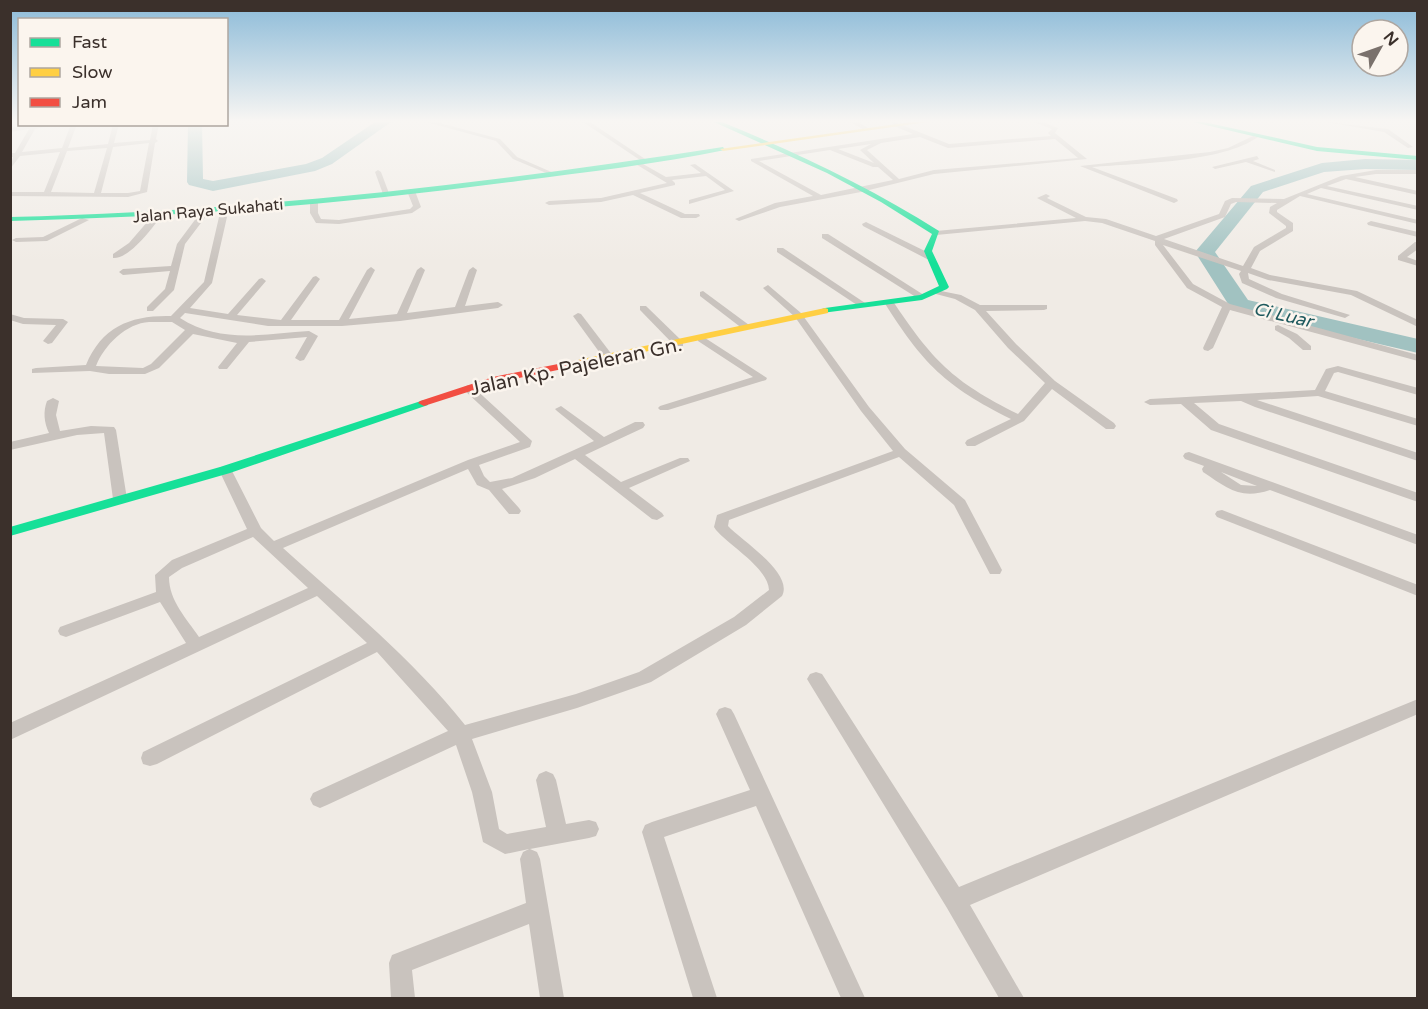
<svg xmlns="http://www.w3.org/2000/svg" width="1428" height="1009" font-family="'Varela Round',sans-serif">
	<rect width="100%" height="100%" fill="#f0ebe5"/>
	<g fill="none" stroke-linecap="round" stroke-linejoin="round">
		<g fill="#a1c2c1" fill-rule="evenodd">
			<path d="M375 122H391L332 164 315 171 213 191 189 185 187 182 188 124H202L203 179 213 181 306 164 322 158Z"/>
			<path d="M1365 159 1418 160V170L1365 169 1324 172 1263 192 1215 252 1248 300 1418 339V353L1232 310 1195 252 1251 186 1322 163Z"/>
		</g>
		<g fill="#c9c3be" fill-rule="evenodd">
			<path d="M426 122H436L500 139 517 157 556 174 551 175 513 159 496 141Z"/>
			<path d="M583 122H590L648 161 643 162Z"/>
			<path d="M850 122H858L868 128 863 129Z"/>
			<path d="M894 122 949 144 1051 136 1048 133 1052 129 1034 122H1043L1058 128 1055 133 1087 159 934 174 861 192 780 207 739 221 735 219 775 203 813 196 751 161V159L913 134 892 125ZM920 137 948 148 1055 139 1078 158 934 170 899 179 867 150 881 143ZM871 144 860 150 874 163 838 149ZM830 150 873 167H878L893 180 821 195 759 161Z"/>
			<path d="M1326 122 1388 129 1413 147 1408 148 1384 132Z"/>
			<path d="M32 124H60L35 129 22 152 62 148 71 124H77L68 148 108 144 113 124H119L114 143 150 140 153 124H159L156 139 158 141 155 143 147 192 128 197 10 196V192H44L60 152 20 156 10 169 13 157H10V153H15L29 129 10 132V128ZM149 143 140 191 128 193H101L113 147ZM107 148 94 193 51 192 67 151Z"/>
			<path d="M1253 136 1258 137C1221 163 1138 163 1092 167L1177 199 1178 201 1174 203 1080 166 1210 152 1228 148Z"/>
			<path d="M1257 156 1259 159 1253 161 1275 170V172L1246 162 1215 169 1212 167Z"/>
			<path d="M636 160 666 177 701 173 690 165 695 164 734 191 689 204V200L725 190 706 176 672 180 675 183V185L640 193 685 214H699L700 216 696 218H681L633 195 601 202 549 205 545 203 549 201 601 198 667 183 634 163Z"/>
			<path d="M378 170 381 172 390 196 383 194 375 172Z"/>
			<path d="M1376 170H1418V174H1376L1355 177 1418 191V195L1346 179 1327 186 1418 206V210L1321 188 1307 194 1418 220V224L1300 196 1277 210V212L1293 223V231L1260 251 1251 268 1270 275 1357 291 1418 320V327L1351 295 1268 280 1248 273 1249 279 1282 294 1350 315 1345 318 1276 298 1242 283 1239 274 1241 271 1163 245 1193 284 1230 304 1418 355V361L1230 310 1213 348 1208 351 1204 350 1203 348 1222 307 1187 288 1155 245V241L1102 223 1085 221 936 235 932 233 936 231 1076 218 1037 198 1046 194 1050 196 1047 198 1086 217 1106 219 1156 236 1219 214 1225 201 1232 198 1284 199 1341 176ZM1236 202 1277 203 1270 207 1269 213 1286 226V228L1254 247 1243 266 1164 239 1225 217 1231 204Z"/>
			<path d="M411 189 415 191 421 207 412 213 339 224 316 223 310 213V202L314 200 318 202V213L321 219 339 220 410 209 413 206 407 191Z"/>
			<path d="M203 209 210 211 185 244 174 290 153 311H147V307L165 289 170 271 123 275 119 272 123 269 171 266 177 244Z"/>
			<path d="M155 213 162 215C152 228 130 259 113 258V254L129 243Z"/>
			<path d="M223 215 227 217 212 283 190 308 228 314 259 279 262 278 266 281 237 315 281 320 313 277 316 276 320 279 291 320H339L367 270 371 267 375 270 349 319 397 314 417 270 421 267 425 270 407 313 455 307 469 270 473 267 477 270 465 306 498 302 503 305 498 308 400 321 342 326H268L185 313 180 318C220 344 264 334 309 331L318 336 304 360 300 361 295 358 307 337 249 342 227 369H219L218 367 237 343 193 334 159 368 145 374H109L90 371 32 373V369L36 368 86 365C102 326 132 315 171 316L204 282 219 217ZM149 322H172L185 330 151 364 143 368 96 366C104 345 127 323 149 322Z"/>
			<path d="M82 218 89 220 47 241 16 242 12 240 16 238 43 237Z"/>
			<path d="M1371 221 1418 232V237L1368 225 1367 223Z"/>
			<path d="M866 222 933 255 934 257 927 259 863 226 862 224Z"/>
			<path d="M822 234H828L927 297 919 299 822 238Z"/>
			<path d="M1415 242H1418V249L1407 257 1418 261V266L1398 260V256Z"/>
			<path d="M777 248H783L868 305 860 307 777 252Z"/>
			<path d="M768 285 801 313 869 407 905 449 965 500 1002 570 1000 574H990L954 505 899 457 729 520 728 526C742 541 794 573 782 596L746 625 651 682 577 708 472 739 492 792 499 829 507 834 546 827 536 780 539 774 546 771 553 774 556 780 566 824 589 820 596 822 599 829 596 836 589 838 530 849 537 852 540 859 564 998H540L529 924 412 970 415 998H391L389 963 392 955 526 903 520 859 523 852 529 849 505 854 483 842 472 792 456 745 327 805 320 808 313 805 310 799 313 793 448 731 377 652 157 764 150 766 143 764 141 758 143 752 367 643 317 596 10 740V723L186 643 160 602 66 637 60 635 58 631 60 627 156 592 155 575 172 560 247 529 219 470 220 467H230L261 528 274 541 468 460 520 442 464 390 462 388 468 385 472 386 532 441 530 447 479 465 484 476 490 482 512 478 594 441 557 411 555 409 561 406 604 437 635 422H643L645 425 643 428 585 455 621 482 680 458H688L690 461 629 488 662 513 664 516 657 520 652 519 575 459 535 478 502 489 519 508 521 511 519 514H509L489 490 477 485 468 469 283 548C345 604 413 659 465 725L576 694 639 672 734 617 769 590C768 568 731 547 716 530L714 527 717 515 893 451 861 411 795 317 765 290 763 288ZM253 537 308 588 199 637C187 619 169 601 169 577L182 568Z"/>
			<path d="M936 290 961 295 980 305H1047V309L1044 310 986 311 1016 344 1055 381 1114 423 1116 426 1114 429H1106L1052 389 1024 421 975 446H967L965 443 967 440 1011 419C945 386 923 364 884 302L886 300H892C933 361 952 381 1018 414L1045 383 1008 348 975 310 955 299 936 294Z"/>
			<path d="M703 291 749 325V329H743L700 296V292Z"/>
			<path d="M640 306H646L683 342V346H675L640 310Z"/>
			<path d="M578 313 581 314 613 356V360H605L573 316Z"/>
			<path d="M10 314 24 318 63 319 68 322 52 343 48 344 43 341 56 325 23 324 10 320Z"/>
			<path d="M1278 325 1297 334 1311 346V350H1303L1289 338 1275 330V326Z"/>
			<path d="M702 336 767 378 766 380 668 410H660L658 408 660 406 753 377 698 341V337Z"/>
			<path d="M1338 366 1418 388V395L1338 372 1334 373 1325 391 1418 419V426L1318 396 1257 400 1418 453V461L1255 407 1241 401 1194 403 1219 424 1418 493V502L1211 430 1181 404 1150 405 1144 402 1150 399 1315 390 1326 369Z"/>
			<path d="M53 398 59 401 56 415 60 431 91 426 114 427 116 430 127 499 125 502 120 503 113 499 104 433 77 435 10 450V442L49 433C44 422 43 412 47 401Z"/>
			<path d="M1189 452 1418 535V545L1270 490C1240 500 1227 488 1203 472L1202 469 1204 466 1185 459 1183 456 1185 453ZM1221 472 1257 486 1241 485Z"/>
			<path d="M1222 510 1418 585V596L1217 517 1215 514 1217 511Z"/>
			<path d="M816 672 822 674 959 887 1418 699V714L970 905 1024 998H999L947 908 810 684 807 679 810 674Z"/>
			<path d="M725 707 731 709 734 714 865 998H841L756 806 664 837 717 998H693L642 832 645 825 652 822 750 790 716 714 719 709Z"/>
		</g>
		<g fill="#16e098" fill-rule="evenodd">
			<path d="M714 122H722C797 153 870 187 939 231L932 251 949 287 947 289 922 300 822 313V309L825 308 920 295 939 286 924 251 932 234 881 202 827 173Z"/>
			<path d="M1193 122H1204L1317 147 1418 156V160L1317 151Z"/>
			<path d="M723 147 725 150C657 164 587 172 518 181 349 204 181 217 10 221V217C252 211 485 184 723 147Z"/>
			<path d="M424 400 428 401V405L230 473 10 536V527L220 467Z"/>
		</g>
		<g fill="#ffcf43" fill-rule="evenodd">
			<path d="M911 122H928L723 151 720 149Z"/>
			<path d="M825 308 828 309V313L578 366 573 363 578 360Z"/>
		</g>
		<path fill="#f24e42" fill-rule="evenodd" d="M578 360 582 361V365L499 382 424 406 418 403 420 401 493 377Z"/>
	</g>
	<linearGradient id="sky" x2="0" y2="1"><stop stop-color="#8bbad8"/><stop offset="0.46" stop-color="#f8f6f3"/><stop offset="1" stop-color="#f8f6f3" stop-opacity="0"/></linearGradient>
	<rect width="1428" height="263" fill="url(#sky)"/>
	<g text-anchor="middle" stroke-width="5" stroke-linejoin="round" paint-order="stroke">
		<g font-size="16" fill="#3b302b" stroke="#fbf5ee">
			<text transform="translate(208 210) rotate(-5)" y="6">Jalan Raya Sukahati</text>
		</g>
		<g font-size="18" font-style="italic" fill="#1f5a5e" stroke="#fbf5ee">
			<text transform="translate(1283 315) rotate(13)" y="6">Ci Luar</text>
		</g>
		<g font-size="20" fill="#3b302b" stroke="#fbf5ee">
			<text transform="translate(576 366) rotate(-12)" y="7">Jalan Kp. Pajeleran Gn.</text>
		</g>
	</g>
	<rect width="1428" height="1009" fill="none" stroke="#3b302b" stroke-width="24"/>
	<rect x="18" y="18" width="210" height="108" fill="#fbf5ee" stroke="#aea6a0" stroke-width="1.5"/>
	<rect x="30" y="38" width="30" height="9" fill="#16e098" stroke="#aea6a0" stroke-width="1.5"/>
	<text x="72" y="48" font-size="18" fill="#3b302b">Fast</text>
	<rect x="30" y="68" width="30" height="9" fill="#ffcf43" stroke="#aea6a0" stroke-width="1.5"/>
	<text x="72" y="78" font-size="18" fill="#3b302b">Slow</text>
	<rect x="30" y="98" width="30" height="9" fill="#f24e42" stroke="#aea6a0" stroke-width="1.5"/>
	<text x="72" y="108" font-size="18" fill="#3b302b">Jam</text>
	<g transform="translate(1380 48) rotate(50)"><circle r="28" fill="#fbf5ee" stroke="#aea6a0" stroke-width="1.5"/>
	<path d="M0-4.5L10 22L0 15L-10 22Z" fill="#7a716c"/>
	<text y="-9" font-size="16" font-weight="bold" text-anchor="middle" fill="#3b302b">N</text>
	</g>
</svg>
